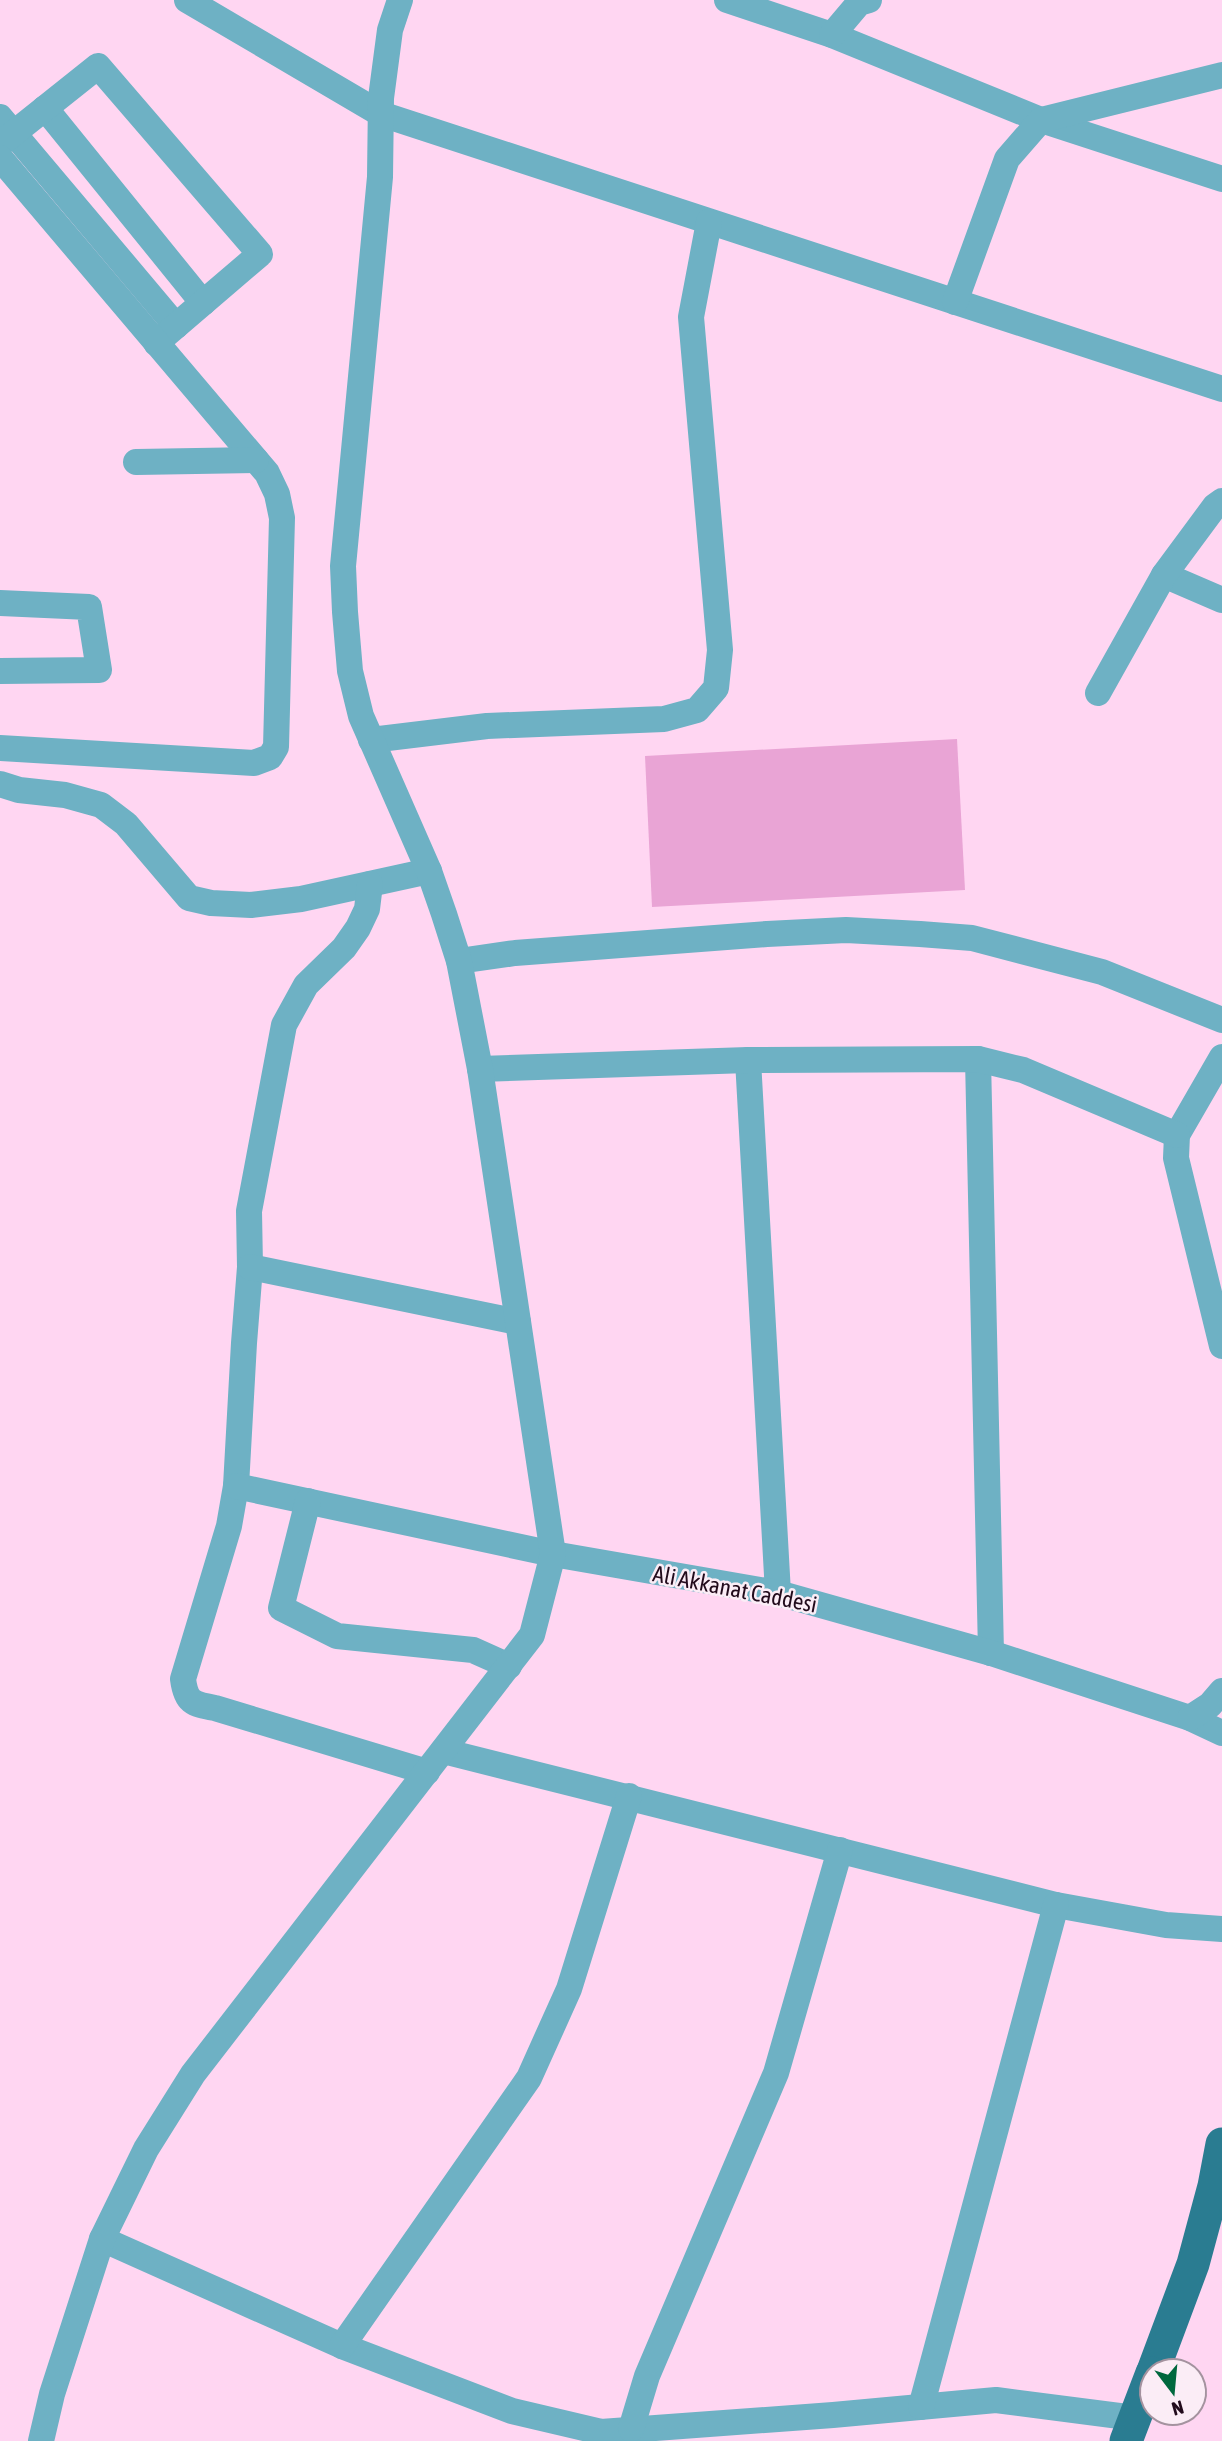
<svg xmlns="http://www.w3.org/2000/svg" width="1222" height="2441" font-family="'Asap Condensed',sans-serif">
	<rect width="100%" height="100%" fill="#ffd6f2"/>
	<path fill="#e9a4d5" d="M957 739 965 890 652 907 645 756Z"/>
	<g fill="none" stroke-linecap="round" stroke-linejoin="round">
		<g stroke="#6eb1c4" stroke-width="26">
			<path d="M187 0 381 114 1222 389"/>
			<path d="M727 0 832 35 1041 120 1222 179"/>
			<path d="M832 35 859 3 869 0"/>
			<path d="M45 108 203 303"/>
			<path d="M0 117 176 326"/>
			<path d="M0 144 98 66 260 254 156 343"/>
			<path d="M0 158 267 473 277 494 282 518 276 747 270 757 254 763 0 748"/>
			<path d="M955 302 1007 159 1041 120 1222 75"/>
			<path d="M136 462 256 460"/>
			<path d="M1164 575 1222 600"/>
			<path d="M0 603 89 607 99 670 0 671"/>
			<path d="M1098 693 1164 575 1215 506 1222 501"/>
			<path d="M371 740 487 726 664 719 697 710 716 688 720 650 691 317 709 222"/>
			<path d="M0 784 19 790 65 795 101 805 126 824 189 898 211 903 251 905 301 899 429 871"/>
			<path d="M370 884 367 909 358 928 344 948 306 985 284 1025 249 1211 250 1267 244 1343 236 1486 229 1526 183 1679C186 1702 192 1704 215 1708L427 1772"/>
			<path d="M459 961 515 953 767 934 846 930 920 934 972 938 1102 972 1222 1020"/>
			<path d="M1222 1057 1177 1135 1176 1158 1222 1346"/>
			<path d="M978 1059 991 1653"/>
			<path d="M748 1060 778 1593"/>
			<path d="M480 1069 748 1060 978 1059 1023 1070 1177 1135"/>
			<path d="M250 1267 518 1322"/>
			<path d="M236 1486 553 1554 778 1593 991 1653 1190 1718 1222 1733"/>
			<path d="M308 1501 281 1608 337 1636 473 1650 509 1666"/>
			<path d="M1190 1718 1210 1705 1222 1691"/>
			<path d="M443 1751 1056 1905 1166 1925 1222 1929"/>
			<path d="M102 2239 342 2346 512 2411 601 2432 833 2415 996 2400 1135 2418"/>
			<path d="M342 2346 529 2078 569 1989 629 1796"/>
			<path d="M921 2407 1056 1905"/>
			<path d="M631 2429 647 2376 776 2073 840 1850"/>
			<path d="M41 2441 52 2394 102 2239 146 2149 193 2074 532 1635 553 1554 480 1069 459 961 444 914 429 871 361 716 350 671 345 612 343 566 380 177 381 98 390 30 400 0"/>
		</g>
		<g stroke="#2a7c91" stroke-width="33">
			<path d="M1153 2371 1193 2264 1214 2186 1222 2144"/>
			<path d="M1126 2441 1152 2373"/>
		</g>
	</g>
	<g text-anchor="middle" stroke-width="5" stroke-linejoin="round" paint-order="stroke">
		<g font-size="23" fill="#220b1c" stroke="#fbedf6">
			<text transform="translate(735 1589) rotate(11)" y="8">Ali Akkanat Caddesi</text>
		</g>
	</g>
	<g transform="translate(1173 2392) rotate(164)"><circle r="33" fill="#fbedf6" stroke="#a4939f" stroke-width="2"/>
	<path d="M0-5L12 26L0 18L-12 26Z" fill="#00683e"/>
	<text y="-10" font-size="19" font-weight="bold" text-anchor="middle" fill="#220b1c">N</text>
	</g>
</svg>
